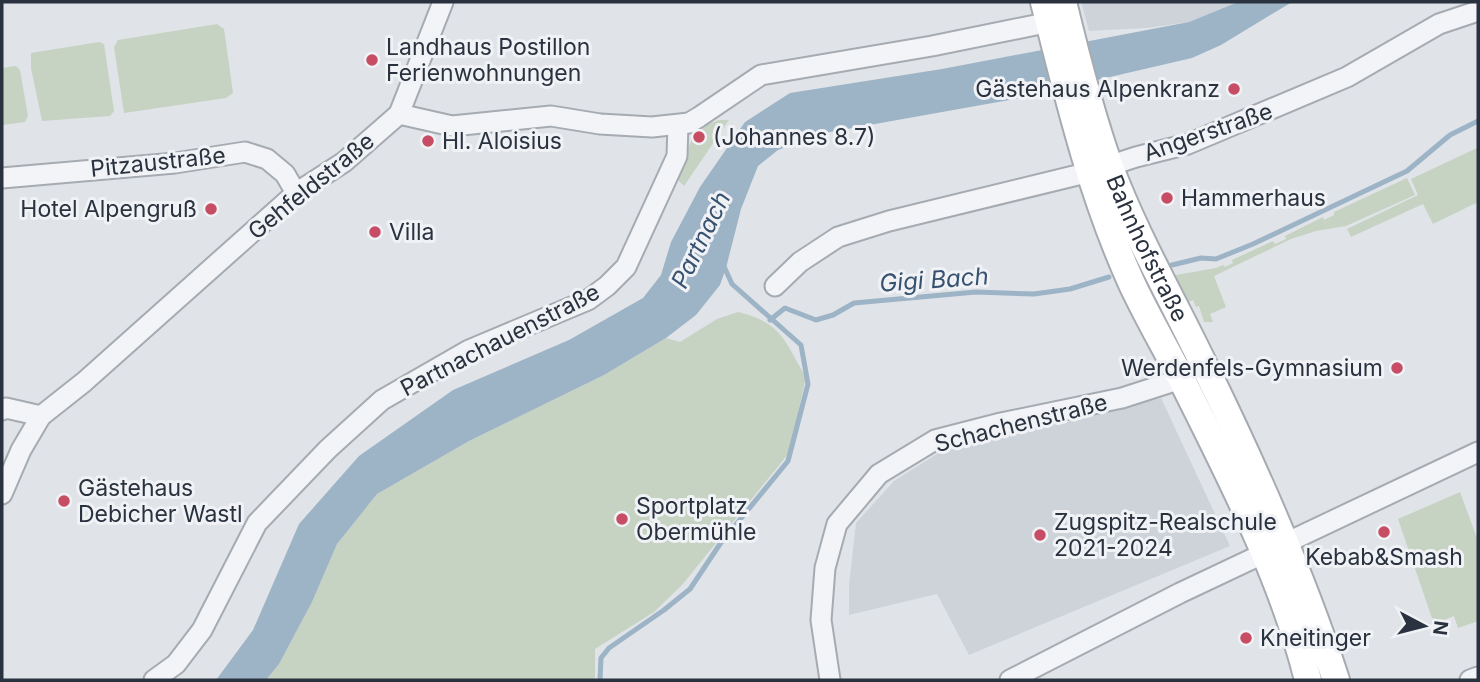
<svg xmlns="http://www.w3.org/2000/svg" width="1480" height="682" font-family="Inter,sans-serif">
	<rect width="100%" height="100%" fill="#e0e4e8"/>
	<g fill="#ced3da">
		<path d="M1081 2H1238L1189 22 1147 28 1089 31Z"/>
		<path d="M1161 398 1230 546 969 655 937 594 849 615V585L856 523 894 481 940 452 1013 433Z"/>
	</g>
	<g fill="#c6d2c2">
		<path d="M217 24 224 29 233 93 226 98 124 113 114 47 118 40Z"/>
		<path d="M99 42 104 44 114 111 110 116 42 121 31 68V53Z"/>
		<path d="M16 66 20 70 28 116 25 122 2 125V68Z"/>
		<path d="M719 120H729L684 186 678 180 692 138 698 128Z"/>
		<path d="M1477 148 1478 202 1433 224 1423 204 1351 237 1347 229 1418 195 1411 179Z"/>
		<path d="M1407 178 1415 195 1346 226 1316 231 1291 239 1214 276 1226 307 1210 314 1213 322H1204L1199 306 1196 307 1193 300 1184 304 1176 275 1216 268 1223 265 1225 267 1233 263 1232 260 1273 241 1275 244 1286 239 1285 236 1323 217 1324 220 1334 215V212Z"/>
		<path d="M738 312C783 323 784 341 806 377L789 453 682 585 654 612 595 649V680H266L279 664 312 602 337 544 377 494 469 441 604 375 666 338 680 342 717 319Z"/>
		<path d="M1460 492 1478 541V621L1458 628 1454 616 1434 624 1398 519Z"/>
	</g>
	<path fill="#9db3c6" d="M1238 2H1292L1221 45 1192 58 1015 99 819 134 778 150 758 166 741 209 726 268 720 285 696 315 666 338 604 375 469 441 377 494 337 544 312 602 279 664 266 680H216L253 630 299 524 359 456 453 390 569 340 643 298 661 275 671 242 700 187 745 122 790 93 942 69 1189 22Z"/>
	<g fill="none" stroke-linecap="round" stroke-linejoin="round">
		<g stroke="#9db3c6" stroke-width="5">
			<path d="M1172 265 1201 258 1216 259 1253 244 1407 171 1450 135 1478 121"/>
			<path d="M770 320 785 308 816 320 833 315 854 303 976 292 1034 294 1070 289 1109 277"/>
			<path d="M600 680 601 658 609 648 664 610 690 589 720 544 788 461 808 384 801 345 732 284 722 262"/>
		</g>
		<defs>
			<g id="minor">
				<path d="M399 114 443 2"/>
				<path d="M2 178 175 163 245 152 267 159 285 174 296 193"/>
				<path d="M775 286 800 262 838 237 889 221 1090 172 1136 157 1188 144 1347 77 1439 24 1478 11"/>
				<path d="M2 410 6 408 41 416 84 382 296 193 344 162 399 114 452 126 551 116 600 124 652 127 689 123 699 117 761 75 932 46 1060 20"/>
				<path d="M2 494 21 450 41 416"/>
				<path d="M154 680 176 664 202 630 257 523 328 449 382 400 469 350 588 300 607 286 626 267 677 156 678 125"/>
				<path d="M830 680 821 620 825 568 837 524 879 474 935 440 1001 423 1122 398 1181 379"/>
				<path d="M1010 680 1180 593 1478 452"/>
				<path d="M1470 680 1478 677"/>
			</g>
			<g id="secondary">
				<path d="M1044 2C1068 97 1091 194 1132 284 1147 316 1165 347 1181 378 1229 475 1282 575 1308 680"/>
				<path id="s1" d="M1063 2C1076 56 1090 112 1109 165 1135 235 1173 300 1205 367 1255 469 1301 572 1336 680"/>
			</g>
		</defs>
		<use href="#minor" stroke="#a6abb2" stroke-width="23"/>
		<use href="#secondary" stroke="#a6abb2" stroke-width="30"/>
		<use href="#minor" stroke="#f3f4f7" stroke-width="19"/>
		<use href="#secondary" stroke="#fff" stroke-width="26"/>
	</g>
	<g fill="#c64d63" stroke="#f0f2f6" stroke-width="2.5">
		<circle cx="372" cy="60" r="7"/>
		<circle cx="1234" cy="89" r="7"/>
		<circle cx="699" cy="137" r="7"/>
		<circle cx="428" cy="141" r="7"/>
		<circle cx="1167" cy="198" r="7"/>
		<circle cx="211" cy="209" r="7"/>
		<circle cx="375" cy="232" r="7"/>
		<circle cx="1397" cy="368" r="7"/>
		<circle cx="64" cy="501" r="7"/>
		<circle cx="622" cy="519" r="7"/>
		<circle cx="1384" cy="532" r="7"/>
		<circle cx="1040" cy="535" r="7"/>
		<circle cx="1246" cy="638" r="7"/>
	</g>
	<g text-anchor="middle" stroke-width="6" stroke-linejoin="round" paint-order="stroke">
		<g font-size="23" fill="#2a323f" stroke="#f0f2f6" text-anchor="start">
			<text x="386" y="55">Landhaus Postillon<tspan x="386" dy="26">Ferienwohnungen</tspan></text>
			<text x="1220" y="97" text-anchor="end">Gästehaus Alpenkranz</text>
			<text x="713" y="145">(Johannes 8.7)</text>
			<text x="442" y="149">Hl. Aloisius</text>
			<text x="1181" y="206">Hammerhaus</text>
			<text x="197" y="217" text-anchor="end">Hotel Alpengruß</text>
			<text x="389" y="240">Villa</text>
			<text x="1383" y="376" text-anchor="end">Werdenfels-Gymnasium</text>
			<text x="78" y="496">Gästehaus<tspan x="78" dy="26">Debicher Wastl</tspan></text>
			<text x="636" y="514">Sportplatz<tspan x="636" dy="26">Obermühle</tspan></text>
			<text x="1054" y="530">Zugspitz-Realschule<tspan x="1054" dy="26">2021-2024</tspan></text>
			<text x="1384" y="565" text-anchor="middle">Kebab&amp;Smash</text>
			<text x="1260" y="646">Kneitinger</text>
		</g>
		<g font-size="23" fill="#2a323f" stroke="#f0f2f6">
			<text transform="translate(1208 132) rotate(-19)" y="8">Angerstraße</text>
			<text transform="translate(158 162) rotate(-6)" y="8">Pitzaustraße</text>
			<text transform="translate(311 186) rotate(-39)" y="8">Gehfeldstraße</text>
			<text dy="8" stroke="none"><textPath href="#s1" startOffset="261">Bahnhofstraße</textPath></text>
			<text transform="translate(500 340) rotate(-27)" y="8">Partnachauenstraße</text>
			<text transform="translate(1021 423) rotate(-14)" y="8">Schachenstraße</text>
		</g>
		<g font-size="24" font-style="italic" fill="#365270" stroke="#f0f2f6">
			<text transform="translate(701 240) rotate(-64)" y="8">Partnach</text>
			<text transform="translate(934 280) rotate(-4)" y="8">Gigi Bach</text>
		</g>
	</g>
	<rect width="1480" height="682" fill="none" stroke="#2a323f" stroke-width="7"/>
	<g transform="translate(1424 626) rotate(97)" stroke="#f0f2f6" stroke-width="5" paint-order="stroke">
	<path d="M0-5L12 26L0 18L-12 26Z" fill="#2a323f"/>
	<text y="-10" font-size="19" font-weight="bold" text-anchor="middle" fill="#2a323f">N</text>
	</g>
</svg>
